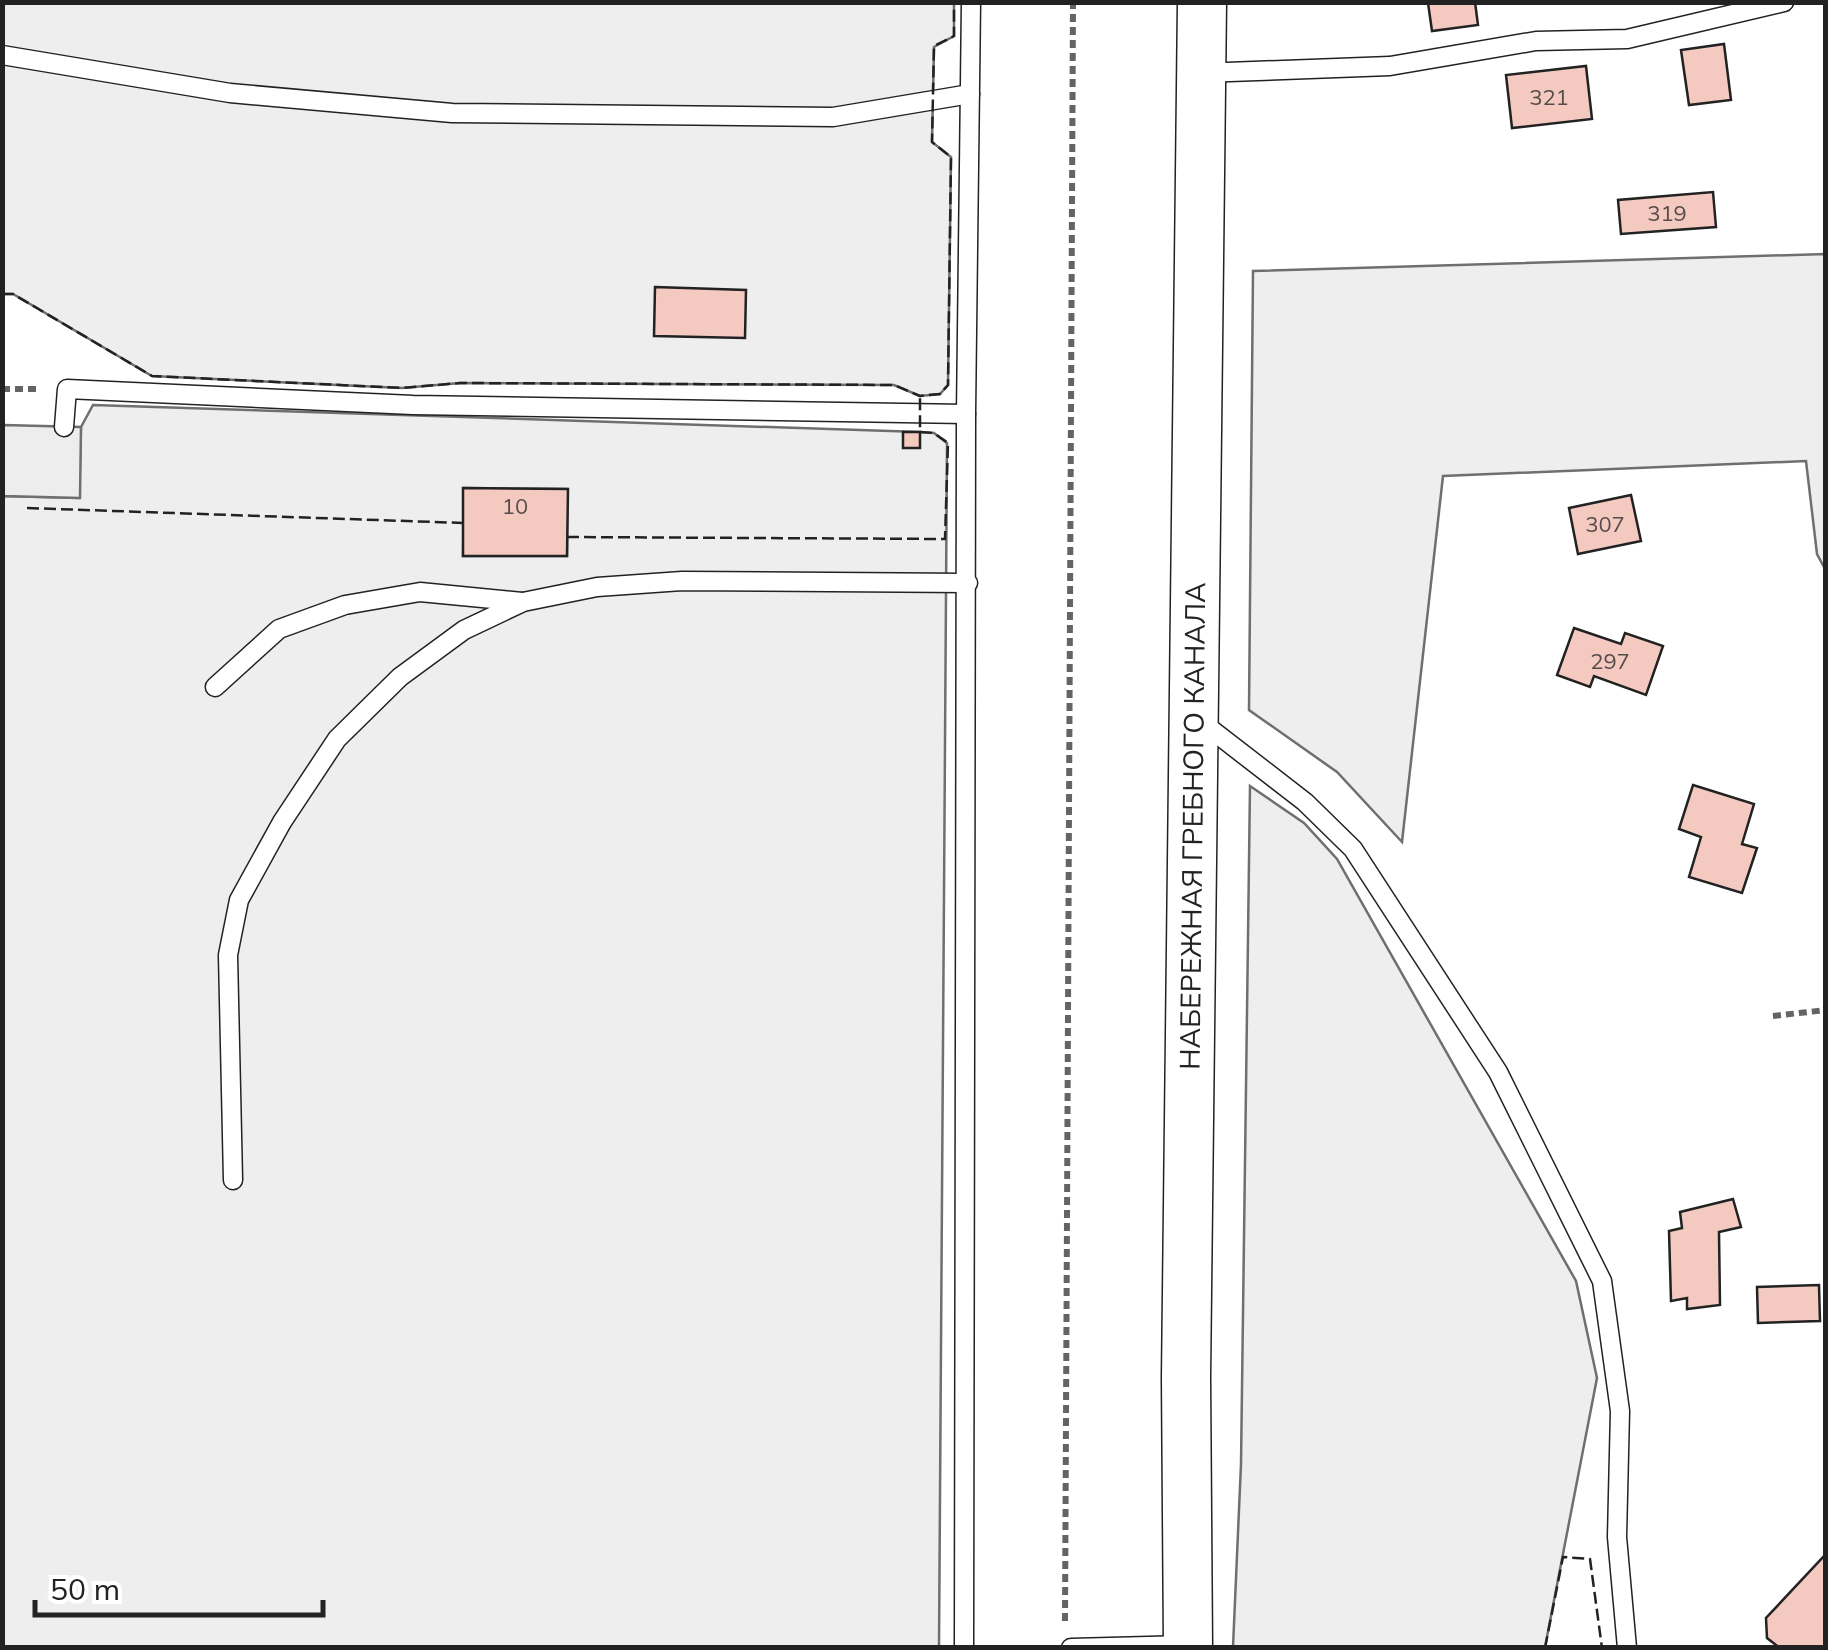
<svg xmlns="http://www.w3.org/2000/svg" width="1828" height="1650" font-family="Mulish,sans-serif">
	<rect width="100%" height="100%" fill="#fff"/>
	<g fill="#eee" stroke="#6f6f6f" stroke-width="2.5" fill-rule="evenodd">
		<path d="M2 3H954V36L934 47 932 142 951 157 948 385 940 394 920 396 894 385 460 383 402 388 152 376 13 294H3Z"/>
		<path d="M1825 254V569L1817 554 1806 461 1443 476 1402 842 1337 772 1249 710 1253 271Z"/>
		<path d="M93 405 920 432 934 433 947 443 939 1647 3 1648V496L79 498 81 427ZM464 488 567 489V556H463Z"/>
		<path d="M1250 786 1304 823 1337 859 1576 1281 1597 1378 1545 1647H1233L1241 1464Z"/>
	</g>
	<path fill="#ededed" stroke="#6f6f6f" stroke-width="2.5" d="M3 425 81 427 80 498 3 496Z"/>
	<g fill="#f3c9c0" stroke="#222" stroke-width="2.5">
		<path d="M1475 2 1478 25 1432 31 1428 3Z"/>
		<path d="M1724 44 1731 100 1689 105 1681 50Z"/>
		<path d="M1586 66 1592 119 1512 128 1506 75Z"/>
		<path d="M1713 192 1716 227 1621 234 1618 200Z"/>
		<path d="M655 287 746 290 745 338 654 336Z"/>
		<rect x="903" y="432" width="17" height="16"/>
		<path d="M463 488 568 489 567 556H463Z"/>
		<path d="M1631 495 1641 541 1578 554 1569 508Z"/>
		<path d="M1574 628 1621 644 1625 633 1663 646 1646 695 1594 676 1590 687 1557 675Z"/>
		<path d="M1693 785 1754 804 1742 844 1757 848 1742 893 1689 877 1701 837 1679 829Z"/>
		<path d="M1733 1199 1741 1227 1719 1232 1720 1305 1687 1309V1298L1671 1301 1669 1231 1682 1228 1680 1212Z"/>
		<path d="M1819 1285 1820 1321 1758 1323 1757 1287Z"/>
		<path d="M1826 1554V1648H1780L1767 1638 1766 1618Z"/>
	</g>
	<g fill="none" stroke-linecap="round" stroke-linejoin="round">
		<defs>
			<g id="lane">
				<path d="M2 55 230 93 452 113 833 117 970 94"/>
				<path d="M1201 73 1390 66 1536 41 1627 39 1784 2"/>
				<path d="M64 427 67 389 413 405 966 414"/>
				<path d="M215 687 279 629 345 605 420 592 522 602"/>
				<path d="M1199 720 1305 802 1353 849 1498 1072 1602 1281 1620 1411 1617 1537 1627 1648"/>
				<path d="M233 1180 228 955 239 900 282 822 337 739 400 677 464 630 523 602 597 587 682 581 968 583"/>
				<path d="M964 1648 966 414 971 2"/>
				<path d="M1071 1648 1187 1645"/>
			</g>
			<g id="secondary">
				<path id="s1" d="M1188 1648 1186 1378 1202 2"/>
			</g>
		</defs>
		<use href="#lane" stroke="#222" stroke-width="21"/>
		<use href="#secondary" stroke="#222" stroke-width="51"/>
		<g stroke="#646464" stroke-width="6" stroke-dasharray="8 5" stroke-linecap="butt">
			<path d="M2 389H41"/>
			<path d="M1773 1016 1826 1010"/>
			<path d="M1065 1621 1073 2"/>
		</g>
		<use href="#lane" stroke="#fff" stroke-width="18"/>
		<use href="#secondary" stroke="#fff" stroke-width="48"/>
		<g stroke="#222" stroke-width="2.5" stroke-dasharray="12 5" stroke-linecap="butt">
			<path d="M2 294H13L152 376 402 388 460 383 894 385 920 396 940 394 948 385 951 157 932 142 934 46 954 36V2"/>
			<path d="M27 508 463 523"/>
			<path d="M567 537 945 539 948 443 934 433 920 432V396"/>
			<path d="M1545 1648 1563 1557 1590 1559 1602 1648"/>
		</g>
	</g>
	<g text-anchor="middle" stroke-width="8" stroke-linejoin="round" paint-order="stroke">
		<g font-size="22" fill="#564c4a">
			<text x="1549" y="105">321</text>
			<text x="1667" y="221">319</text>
			<text x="515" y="514">10</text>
			<text x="1605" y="532">307</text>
			<text x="1610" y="669">297</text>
		</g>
		<g font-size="28" fill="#222" stroke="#fff">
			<text dy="10" stroke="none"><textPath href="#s1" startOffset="822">НАБЕРЕЖНАЯ ГРЕБНОГО КАНАЛА</textPath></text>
		</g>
	</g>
	<rect width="1828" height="1650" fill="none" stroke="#222222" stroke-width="10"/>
	<path d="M35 1600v15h288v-15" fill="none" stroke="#222222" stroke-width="5"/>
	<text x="50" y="1600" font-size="30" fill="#222222" stroke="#ffffff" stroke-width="8" paint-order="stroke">50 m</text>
</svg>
